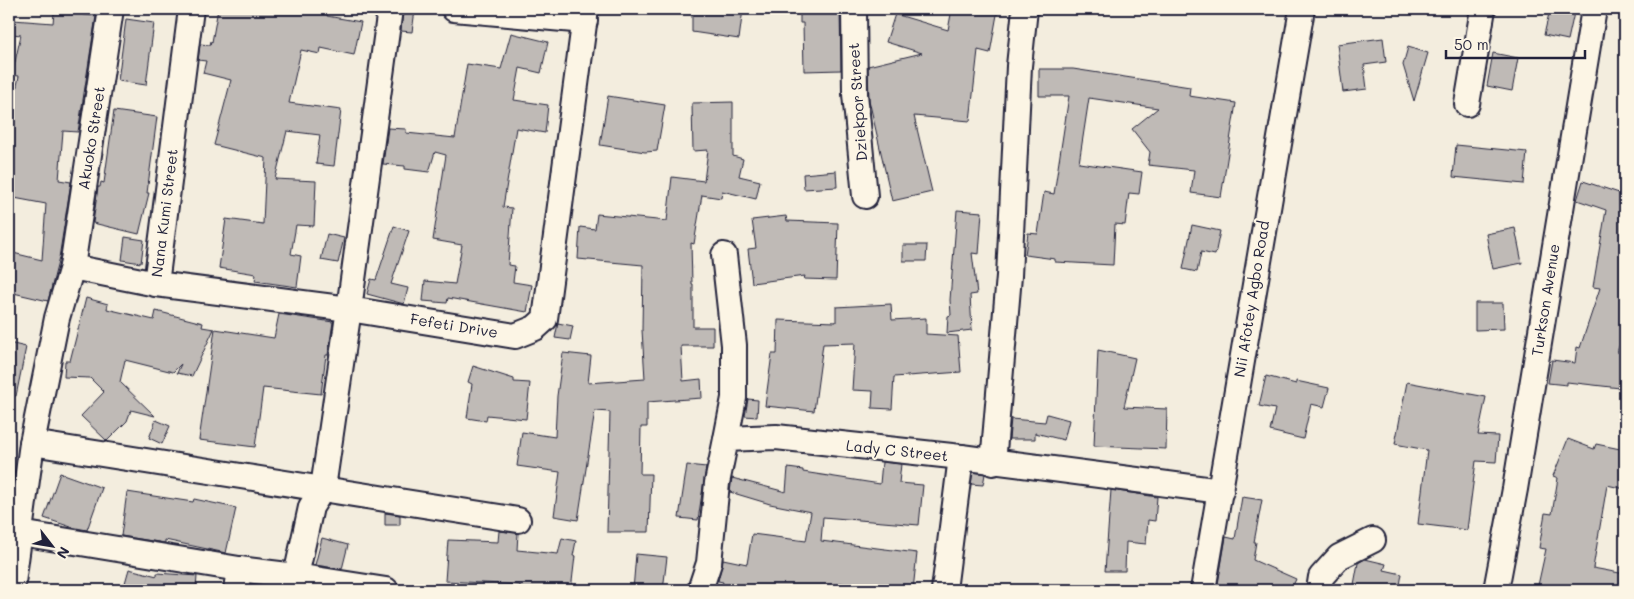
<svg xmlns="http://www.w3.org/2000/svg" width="1634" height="599" font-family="Mali,sans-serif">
	<rect width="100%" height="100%" fill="#f3edde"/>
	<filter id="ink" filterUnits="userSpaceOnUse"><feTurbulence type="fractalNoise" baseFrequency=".02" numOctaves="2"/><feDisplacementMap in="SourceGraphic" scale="10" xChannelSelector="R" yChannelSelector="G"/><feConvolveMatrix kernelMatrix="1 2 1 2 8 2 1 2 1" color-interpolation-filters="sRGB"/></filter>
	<g filter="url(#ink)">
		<g fill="#bfbab6" stroke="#22223b">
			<path d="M218 9H329L327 16 361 22 354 55 321 48 320 54 301 50 289 103 341 110 334 166 316 164 320 135 287 131 275 179 316 181 314 226 296 225 291 254 301 256 297 287 255 281 256 274 219 268 226 219 263 224 266 158 214 145 231 80 203 73 206 61 198 60 200 44 210 45 211 41 212 42Z"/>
			<path d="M403 9 415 10 412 32 401 31Z"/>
			<path d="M692 9H743L739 39 692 32Z"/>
			<path d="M800 9H840L841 70 804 71 803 23H800Z"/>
			<path d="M952 9H998L990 53 978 50 970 121 914 116 932 192 892 201 869 100 868 66 922 53 886 42 895 14 948 30Z"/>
			<path d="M1550 9 1574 13 1568 40 1544 35Z"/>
			<path d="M54 13H67L96 16 78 132 63 131 59 180 71 182 59 258 48 301 9 292V252L42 260 46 204 9 197V119L10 120 19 76 12 75 21 35 12 34 13 20 53 23Z"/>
			<path d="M126 19 154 23 146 85 118 81Z"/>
			<path d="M511 33 548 42 541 73 520 68 514 100 548 105 545 133 516 128 503 207 512 208 508 265 515 266 513 282 532 285 527 312 448 298 447 303 423 301 425 281 455 284 462 245 433 240 446 155 435 152 429 172 405 169V166L383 164 388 128 406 129V133L455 138 467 64 501 69Z"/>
			<path d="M1383 38 1386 62 1364 65 1367 89 1343 92 1337 44Z"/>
			<path d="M1408 47 1428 53 1414 101 1403 65Z"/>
			<path d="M1493 53 1518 58 1512 91 1487 86Z"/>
			<path d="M1039 69H1073L1190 87 1189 96 1236 103 1221 197 1191 193 1194 170 1148 165 1150 152 1132 129 1158 108 1089 98 1079 163 1142 172 1139 194 1129 193 1125 225 1115 224 1113 265 1055 262V259L1025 255 1028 233 1038 234 1044 192 1054 194 1069 96H1039Z"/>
			<path d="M608 96 665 105 657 151 645 152 600 145Z"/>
			<path d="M733 102V156L743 159 739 176 760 181 756 199 722 191 721 198 702 195 694 244 691 243 692 284H693V327H713V346H681L683 381 701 379 702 398 647 402V427H641L640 474H651L649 532H607L610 412 595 411 578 520 554 516 560 472 517 466 522 432 555 437 557 396 563 353 591 356 588 383 645 379 642 330 643 265 578 259 580 227 595 229 597 214 667 221 672 177 704 181 708 150 693 151 692 103Z"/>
			<path d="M114 111 157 117 147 193H149L139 234 93 223 98 187H100L101 182 104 183Z"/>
			<path d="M1456 145 1527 152 1524 184 1453 177Z"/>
			<path d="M836 171 837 187 804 189 803 174Z"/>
			<path d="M1583 181 1625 195V330L1617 352 1625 353 1620 388 1567 382V385L1548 383 1552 360 1575 363 1577 347 1580 348 1600 288 1593 287 1606 210 1577 200Z"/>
			<path d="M957 210 982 212 979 254 972 253 977 294 970 295 972 330 947 333 948 316 951 315 950 300Z"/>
			<path d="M786 216 787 221 838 223 836 280 804 279 805 276 752 283 748 249 756 248 752 220Z"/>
			<path d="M1192 225 1220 231 1215 255 1201 252 1197 272 1183 269Z"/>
			<path d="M394 226 409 231 391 284 408 288 404 304 367 294 371 279 376 280Z"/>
			<path d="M1515 228 1522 263 1493 269 1486 234Z"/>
			<path d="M327 234 344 238 338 263 321 260Z"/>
			<path d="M125 237 144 240 141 263 122 260Z"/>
			<path d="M903 245H927L926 261H903Z"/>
			<path d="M86 298 108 304 107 309 154 320 156 311 203 323 202 327 214 329 192 376 177 373 181 364 173 372 125 360 120 382 155 416 131 410 127 421 107 441 81 416 104 392 90 378 64 377 65 361H70Z"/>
			<path d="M1475 303H1503L1504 329 1475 330Z"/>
			<path d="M891 304 892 320 926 318V334L958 336 961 372 894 377 892 409 872 408 873 391 852 390 855 343 823 344 814 411 765 406 772 354H777L778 320 836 322V307Z"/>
			<path d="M279 314 333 322 328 355H326L321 394 263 388 255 447 199 440 215 329 274 338Z"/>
			<path d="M558 323 573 326 570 340 555 338Z"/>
			<path d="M9 343 26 347 16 396 9 395Z"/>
			<path d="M1098 350 1135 358 1124 407 1167 409 1166 449 1094 446Z"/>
			<path d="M473 366 514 379V382L530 383 526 419 487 415 486 421 467 418 472 384 468 382Z"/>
			<path d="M1266 376 1296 384V381L1329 388 1324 407 1311 404 1303 439 1270 431 1275 409 1259 406Z"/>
			<path d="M1407 382 1486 397 1478 435 1498 436 1496 462 1476 461 1467 530 1418 524 1427 450 1395 444Z"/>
			<path d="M748 399 758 400 757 417 745 416Z"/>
			<path d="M1047 414 1069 420 1064 440 1035 433V439H1009L1011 419 1045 422Z"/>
			<path d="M156 420 170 426 162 444 149 438Z"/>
			<path d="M1568 439 1594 449 1596 444 1625 450V489L1607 485 1593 568 1625 574V590H1537L1546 549 1539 548 1545 513 1552 514 1558 478 1553 476Z"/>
			<path d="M882 462 901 464 899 483 923 485 919 525 823 517 821 541 917 553 913 590 857 583V585L840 583 839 590H721L723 582 718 581 723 559 747 564 752 534 806 541 811 512 770 504 730 492 732 478 786 492 788 468 803 470V472L880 484Z"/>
			<path d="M687 465 706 467 698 520 679 518Z"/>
			<path d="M973 472 985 474 983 485 971 484Z"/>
			<path d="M60 473 102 488 87 530 71 527 44 518Z"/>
			<path d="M1111 490 1157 497 1155 521 1148 520 1146 544 1126 542 1125 571H1105Z"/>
			<path d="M127 492 193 502 194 499 236 508 226 553 165 540V543L121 536Z"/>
			<path d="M1242 497 1262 500 1254 542H1256L1253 560 1296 579 1291 590H1259L1218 584 1226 537 1235 539Z"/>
			<path d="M385 513 400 515V525H385Z"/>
			<path d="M499 531 518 533 517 550 558 554 562 538 576 541 573 556H575L571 590H520V585L445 581 448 540 498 542Z"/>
			<path d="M322 538 348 545 342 569 315 565Z"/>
			<path d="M636 554 667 557 663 590H633Z"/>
			<path d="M1365 559 1386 564 1384 570 1402 574 1399 590H1353L1358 563Z"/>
			<path d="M129 569 157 576V573L197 576 196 590H123Z"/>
		</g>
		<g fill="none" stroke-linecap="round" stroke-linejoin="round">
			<defs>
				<g id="minor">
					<path d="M191 9 156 284 349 309 323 488 311 507 296 576"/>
					<path d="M390 9 349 309 515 336 535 328 545 319 586 9"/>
					<path d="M454 9 585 21"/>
					<path d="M854 9 855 94 865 196"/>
					<path d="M1467 104 1483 9"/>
					<path d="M724 255 734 345V398L726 439"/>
					<path d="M72 267 111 9"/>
					<path d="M32 443 518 520"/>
					<path d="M993 463 1009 276 1019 66 1025 9"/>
					<path d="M20 533 239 569 236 590"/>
					<path d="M239 569 296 576 386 590"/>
					<path d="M12 590 32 443 57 318 72 267 156 284"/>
					<path d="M700 590 709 563 717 483 726 439 776 437 961 457 1221 491"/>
					<path d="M944 590 961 457"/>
					<path d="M1203 590 1302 9"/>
					<path d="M1319 590 1321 577 1339 557 1373 540"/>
					<path d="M1496 590 1515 489 1594 9"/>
				</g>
			</defs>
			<use href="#minor" stroke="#22223b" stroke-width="28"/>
			<use href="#minor" stroke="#fcf5e5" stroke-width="24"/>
		</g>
	</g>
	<g text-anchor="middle" stroke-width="4.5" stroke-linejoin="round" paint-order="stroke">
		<g font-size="15" fill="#22223b" stroke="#fcf5e5">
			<text transform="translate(858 102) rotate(-94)" y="5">Dziekpor Street</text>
			<text transform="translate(92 138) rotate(-81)" y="5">Akuoko Street</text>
			<text transform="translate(165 213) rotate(-83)" y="5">Nana Kumi Street</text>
			<text transform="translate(1252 299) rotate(-81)" y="5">Nii Afotey Agbo Road</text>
			<text transform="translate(1546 300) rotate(-81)" y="5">Turkson Avenue</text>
			<text transform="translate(454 326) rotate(9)" y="5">Fefeti Drive</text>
			<text transform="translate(897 451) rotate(6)" y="5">Lady C Street</text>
		</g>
	</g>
	<rect width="1634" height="599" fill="none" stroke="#fcf5e5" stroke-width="30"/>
	<rect x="15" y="15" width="1604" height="569" fill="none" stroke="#22223b" stroke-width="2" filter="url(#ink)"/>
	<g transform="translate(52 546) rotate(121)" stroke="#fcf5e5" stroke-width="4" paint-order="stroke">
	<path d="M0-4L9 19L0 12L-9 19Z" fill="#22223b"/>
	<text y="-8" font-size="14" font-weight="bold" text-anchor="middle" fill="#22223b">N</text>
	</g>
	<path d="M1446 50v8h139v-8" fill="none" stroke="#22223b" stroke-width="2.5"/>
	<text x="1454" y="50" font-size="15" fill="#22223b" stroke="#fcf5e5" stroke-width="4" paint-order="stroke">50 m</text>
</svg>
